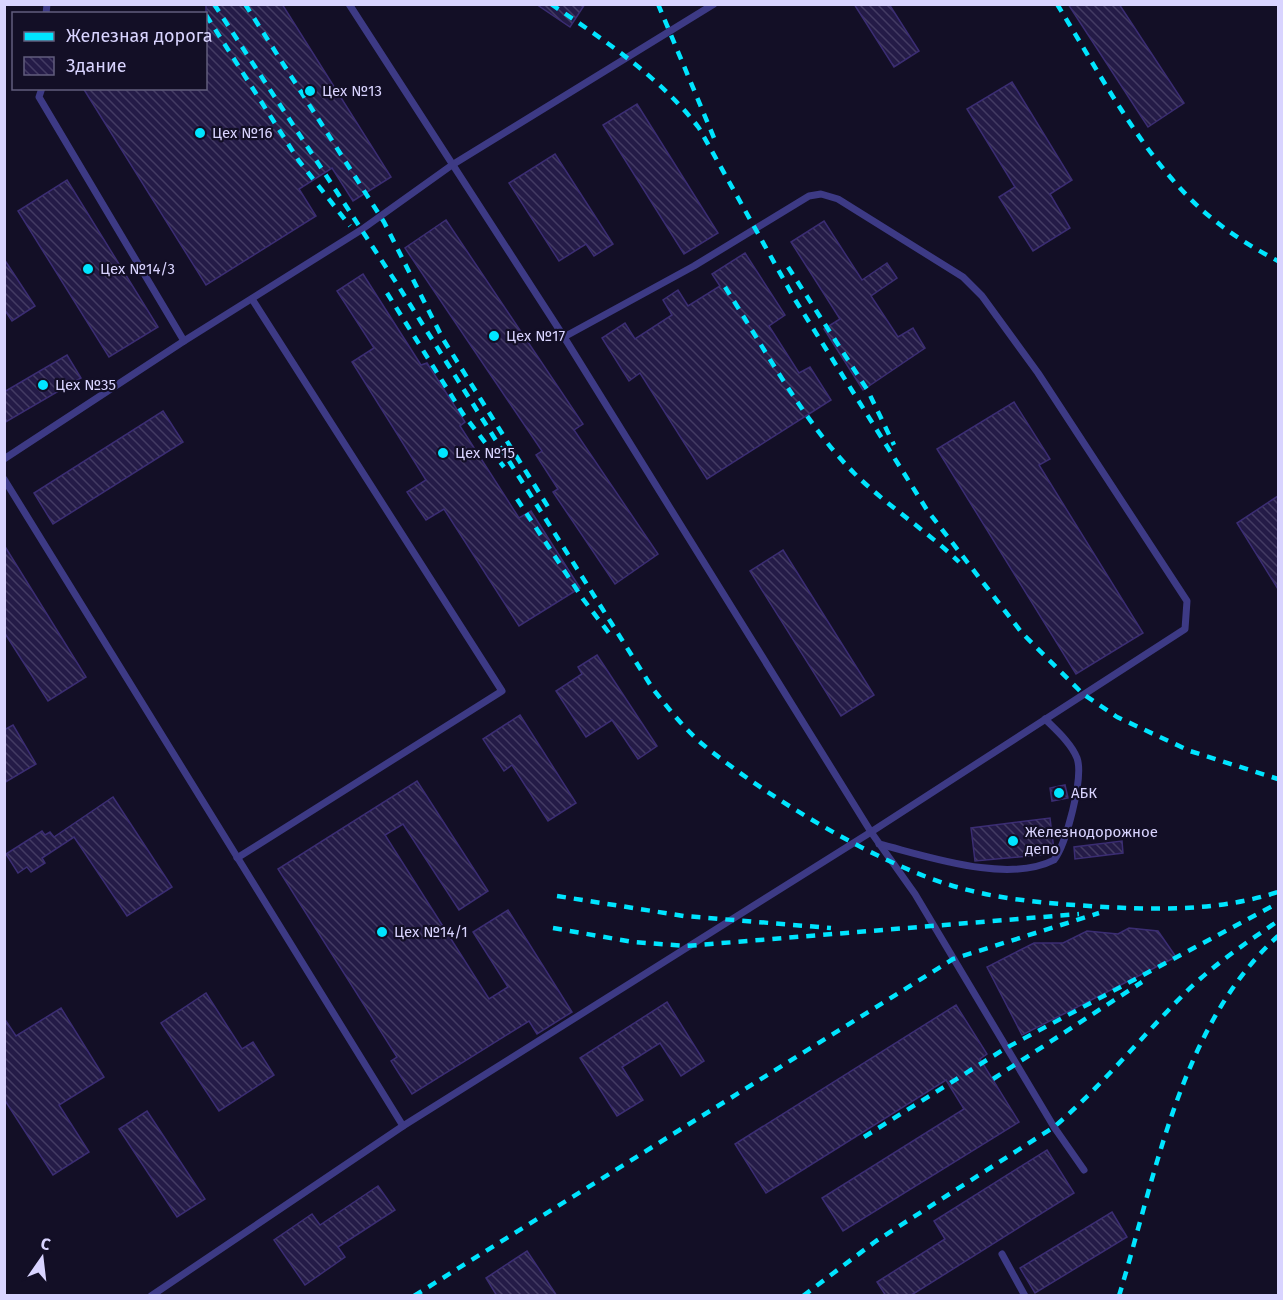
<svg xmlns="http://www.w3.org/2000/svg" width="1283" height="1300" font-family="'Fira Sans',sans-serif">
	<defs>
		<pattern id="building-back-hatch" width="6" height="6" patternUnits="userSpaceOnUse" patternTransform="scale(1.5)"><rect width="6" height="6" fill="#241b47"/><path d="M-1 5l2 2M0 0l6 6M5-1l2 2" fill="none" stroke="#433b63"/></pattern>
	</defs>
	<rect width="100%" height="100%" fill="#130f26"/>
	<g fill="url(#building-back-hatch)" stroke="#3b2d73" stroke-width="1.5">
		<path d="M206 4H282L391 177 353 201 332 168 299 189 316 216 206 285 83 88H206Z"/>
		<path d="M536 4H585L570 27Z"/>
		<path d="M854 4H889L919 51 894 67Z"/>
		<path d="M1068 4H1119L1184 103 1148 127Z"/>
		<path d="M1012 82 1072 180 1050 194 1070 228 1033 251 999 197 1015 187 967 109Z"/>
		<path d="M637 104 718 233 684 254 603 125Z"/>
		<path d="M555 154 613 244 594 256 586 244 559 261 509 183Z"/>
		<path d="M67 180 158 327 109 357 18 211Z"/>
		<path d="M446 220 583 424 574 430 658 554 615 584 553 492 558 489 536 455 542 451 405 248Z"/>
		<path d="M824 221 862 280 887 263 897 278 871 296 898 337 913 328 925 348 863 390 824 329 840 319 791 242Z"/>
		<path d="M745 253 785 315 769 326 799 373 810 367 831 400 707 479 640 373 629 381 602 338 625 323 635 339 672 315 663 300 678 290 688 306 720 286 712 274Z"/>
		<path d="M4 259 35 306 12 321 4 309Z"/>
		<path d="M363 274 421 365 427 363 465 422 460 426 519 518 531 511 580 588 519 626 444 509 426 520 407 492 426 480 352 362 374 348 337 291Z"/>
		<path d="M67 355 81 378 4 423V392Z"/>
		<path d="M1014 402 1050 459 1039 465 1143 633 1076 674 937 449Z"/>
		<path d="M163 411 183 442 53 524 34 493Z"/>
		<path d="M1278 496V589L1237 523Z"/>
		<path d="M4 545 86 677 48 701 4 632Z"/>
		<path d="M783 550 874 695 841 716 750 571Z"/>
		<path d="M597 655 657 746 638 759 612 720 586 737 556 691 582 674 578 667Z"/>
		<path d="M520 715 576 803 548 821 512 765 504 771 483 739Z"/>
		<path d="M13 725 36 764 4 783V730Z"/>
		<path d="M417 781 488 891 459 910 403 824 385 835 489 999 508 987 473 932 508 910 572 1012 537 1034 529 1021 412 1094 391 1061 397 1057 278 869Z"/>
		<path d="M1065 785 1068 798 1052 801 1050 788Z"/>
		<path d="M113 797 172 887 127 916 74 837 42 858 45 863 31 872 27 867 18 873 6 854 42 831 45 835 50 832 54 837Z"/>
		<path d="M1050 818 1054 850 1051 854 975 861 971 828Z"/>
		<path d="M1122 841 1123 853 1075 859 1074 847Z"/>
		<path d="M1129 928 1158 931 1176 957 1022 1035 987 967 1034 943H1063L1087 931 1118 934Z"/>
		<path d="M206 993 242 1049 253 1042 274 1075 219 1111 161 1023Z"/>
		<path d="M667 1002 704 1061 681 1076 660 1043 622 1067 643 1100 617 1116 580 1058Z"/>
		<path d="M956 1005 987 1054 980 1059 1019 1122 843 1231 822 1198 964 1109 946 1080 766 1193 735 1144Z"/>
		<path d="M61 1008 104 1077 59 1105 89 1152 53 1175 4 1099V1018L16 1036Z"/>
		<path d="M147 1111 205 1199 177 1217 119 1129Z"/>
		<path d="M1047 1150 1074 1193 910 1296H886L877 1282 945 1239 934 1221Z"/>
		<path d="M378 1186 395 1210 338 1247 345 1257 305 1285 274 1240 312 1214 320 1225Z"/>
		<path d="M1112 1212 1127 1237 1035 1293 1020 1268Z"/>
		<path d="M527 1251 557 1296H497L486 1278Z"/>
	</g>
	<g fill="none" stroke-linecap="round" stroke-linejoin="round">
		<g stroke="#3d3a85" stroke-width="7">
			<path d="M349 4 564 337 871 832 915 894 1054 1127 1084 1170"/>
			<path d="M46 14 47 4"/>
			<path d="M42 88 39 97 184 341"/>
			<path d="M4 459 184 341 361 230 452 165 714 4"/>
			<path d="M4 479 403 1126"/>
			<path d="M879 844C927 856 1007 884 1054 860 1066 845 1084 777 1077 758 1071 743 1056 730 1045 719"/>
			<path d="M237 858 502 691 252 299"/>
			<path d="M1002 1254 1025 1296"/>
			<path d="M151 1296 403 1126 871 832 1185 629 1187 601 1038 373 982 296 963 277 838 199 821 194 809 196 694 266 564 337"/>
		</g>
		<g stroke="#00e5ff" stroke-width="4.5" stroke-dasharray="9 8" stroke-linecap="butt">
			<path d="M214 4 399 287 653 689C668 708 683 727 701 743 764 795 872 861 950 885 995 899 1042 903 1089 906 1154 910 1216 912 1278 892"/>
			<path d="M245 4 384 222 443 339 550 510"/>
			<path d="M551 4C604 40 660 77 699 128L794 298 927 510 1022 633 1083 694 1117 717 1190 751 1278 779"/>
			<path d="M658 4 717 145"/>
			<path d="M1057 4C1099 72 1143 157 1202 210 1226 231 1251 247 1278 261"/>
			<path d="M206 15 299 161 350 226"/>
			<path d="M788 267 868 391 894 445"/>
			<path d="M725 287C763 346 805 424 854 473 886 505 926 530 959 562"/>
			<path d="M387 293 463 414 504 467"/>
			<path d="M517 499 583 599 612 637"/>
			<path d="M557 896 684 916 831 928"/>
			<path d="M553 928 633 942 686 946 1079 914"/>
			<path d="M993 1079 1142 982"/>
			<path d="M864 1137 1006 1048 1278 903"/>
			<path d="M414 1296 953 959 1099 913"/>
			<path d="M803 1296 876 1241 1054 1127C1102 1086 1143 1035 1188 990 1215 964 1247 942 1278 921"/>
			<path d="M1119 1296C1156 1174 1181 1024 1278 936"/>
		</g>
	</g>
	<g fill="#00e5ff" stroke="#130f26" stroke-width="2">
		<circle cx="310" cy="91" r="6"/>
		<circle cx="200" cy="133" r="6"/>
		<circle cx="88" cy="269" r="6"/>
		<circle cx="494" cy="336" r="6"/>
		<circle cx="43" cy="385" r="6"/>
		<circle cx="443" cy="453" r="6"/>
		<circle cx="1059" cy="793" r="6"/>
		<circle cx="1013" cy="841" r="6"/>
		<circle cx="382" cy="932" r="6"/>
	</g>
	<g text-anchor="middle" stroke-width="4.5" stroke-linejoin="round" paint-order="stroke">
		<g font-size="15" fill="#d9d4ff" stroke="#130f26" text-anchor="start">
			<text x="322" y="96">Цех №13</text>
			<text x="212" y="138">Цех №16</text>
			<text x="100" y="274">Цех №14/3</text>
			<text x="506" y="341">Цех №17</text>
			<text x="55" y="390">Цех №35</text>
			<text x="455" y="458">Цех №15</text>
			<text x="1071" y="798">АБК</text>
			<text x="1025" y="837">Железнодорожное<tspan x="1025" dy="17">депо</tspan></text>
			<text x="394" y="937">Цех №14/1</text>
		</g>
	</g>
	<rect width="1283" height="1300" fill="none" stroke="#d9d4ff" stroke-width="12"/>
	<rect x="12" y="12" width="195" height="78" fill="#130f26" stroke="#625e7d" stroke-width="1.5"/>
	<rect x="24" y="32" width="30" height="9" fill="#00e5ff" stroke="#625e7d" stroke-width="1.5"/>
	<text x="66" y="42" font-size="18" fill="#d9d4ff">Железная дорога</text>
	<rect x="24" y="57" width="30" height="18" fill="url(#building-back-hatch)" stroke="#625e7d" stroke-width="1.5"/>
	<text x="66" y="72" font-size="18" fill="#d9d4ff">Здание</text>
	<g transform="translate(42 1258) rotate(14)" stroke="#130f26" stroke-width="4.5" paint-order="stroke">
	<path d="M0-4.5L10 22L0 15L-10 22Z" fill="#d9d4ff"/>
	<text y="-9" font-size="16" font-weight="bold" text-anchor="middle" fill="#d9d4ff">С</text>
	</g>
</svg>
